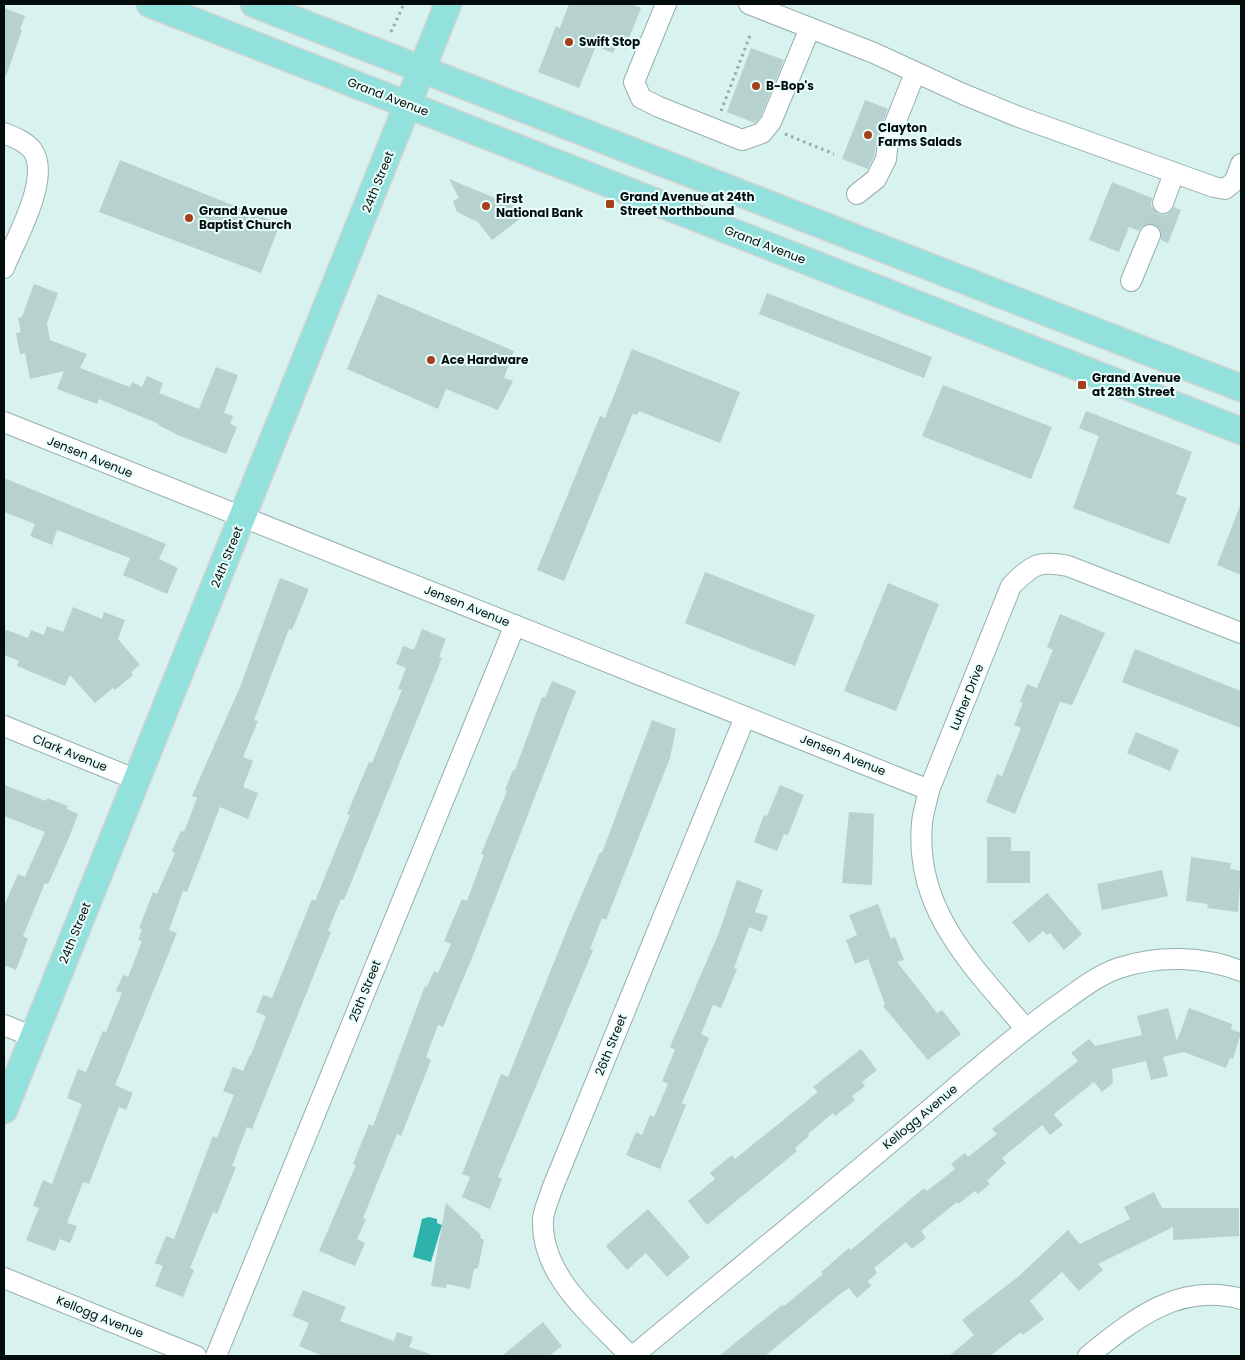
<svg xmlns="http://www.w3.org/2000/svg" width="1245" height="1360" font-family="Poppins,sans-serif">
	<rect width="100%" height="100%" fill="#d7f2ef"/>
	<path fill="#2db3ab" d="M429 1217 437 1219V1223L442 1225 431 1262 413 1257 422 1219Z"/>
	<g fill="#b6d1ce">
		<path d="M569 4H630L641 8 625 48 617 45 613 53 596 46 579 88 538 72 556 26 560 28Z"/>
		<path d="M4 8 25 16 20 30H22L6 76 4 75Z"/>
		<path d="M751 48 784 60 761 116 755 123 727 112Z"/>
		<path d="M865 100 888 109 877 137 874 156 868 169 842 159Z"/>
		<path d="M120 160 280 224 261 273 99 212Z"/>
		<path d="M449 179 529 212 492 240 478 222 457 212 453 201 459 198Z"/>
		<path d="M1112 182 1152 198 1151 206 1158 214 1166 215 1174 207 1181 210 1168 243 1161 240 1159 227 1149 223 1143 225 1139 231 1129 227 1119 252 1089 240Z"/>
		<path d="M34 284 58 293 47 323 50 340 87 354 80 368 130 387 132 382 142 387 147 376 163 383 159 393 199 409 216 367 238 375 224 413 233 416 230 424 237 427 226 454 178 435 158 425 159 424 99 399 97 404 57 389 64 371 30 379 25 353 20 354 16 333 21 332 18 318 22 317Z"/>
		<path d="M767 293 932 357 924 378 759 314Z"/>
		<path d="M378 294 514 351 504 378 513 381 498 410 446 389 438 409 347 369Z"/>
		<path d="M632 349 740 392 720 443 639 411 637 415 633 413 564 581 537 570 600 416 605 418Z"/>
		<path d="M943 385 1052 427 1031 479 922 436Z"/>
		<path d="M1086 411 1192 452 1176 494 1187 498 1169 544 1073 508 1099 436 1079 428Z"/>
		<path d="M4 478 166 544 159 559 178 568 167 594 123 575 130 558 57 530 52 545 30 536 35 524 4 512Z"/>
		<path d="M1240 506H1241V575L1217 565Z"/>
		<path d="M705 572 815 615 795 666 685 623Z"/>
		<path d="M280 578 309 589 292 630 289 629 254 720 258 721 243 757 253 761 243 787 258 793 248 819 220 807 187 892 183 891 169 930 177 933 115 1085 133 1093 126 1110 119 1107 89 1184 83 1182 67 1223 77 1226 70 1243 60 1239 55 1251 26 1240 39 1208 33 1206 43 1180 52 1184 82 1104 67 1098 78 1069 86 1072 103 1031 106 1032 122 993 116 991 123 975 128 977 142 941 138 940 142 930 139 928 153 892 157 894 175 853 172 851 181 831 184 832 197 798 192 796 240 687Z"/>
		<path d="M888 583 939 604 896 711 844 691Z"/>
		<path d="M73 607 102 619 104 612 125 620 118 639 140 665 131 672 133 675 115 690 113 688 95 703 70 675 65 686 17 666 19 661 4 655V629L28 638 31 630 44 635 47 626 63 632Z"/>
		<path d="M1060 614 1105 633 1072 705 1060 702 1015 814 986 802 997 774 1002 776 1021 728 1014 725 1023 703 1020 702 1027 684 1037 688 1053 650 1047 647Z"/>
		<path d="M422 629 446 639 439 657 442 658 344 900 341 899 328 931 331 932 252 1129 247 1127 232 1166 236 1167 217 1214 213 1212 190 1268 194 1270 183 1297 155 1286 163 1266 155 1263 166 1236 174 1239 213 1136 217 1138 234 1095 223 1091 233 1067 243 1071 250 1055H251L266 1016 256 1012 263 995 272 998 312 899 315 901 350 815 347 814 369 762 372 763 402 690 398 689 406 668 396 664 403 646 414 650Z"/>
		<path d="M1135 649 1241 691V728L1122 682Z"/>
		<path d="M552 681 576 691 474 953 443 1027 438 1025 426 1057 431 1060 401 1136 397 1134 363 1218 366 1219 357 1239 365 1243 355 1266 319 1251 356 1165 353 1164 369 1124 373 1126 425 986 427 987 434 971 438 973 451 944 444 941 462 899 467 901 484 855 481 854 507 791 505 790 513 770H515L542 697 545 698Z"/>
		<path d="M652 720 676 729 670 758 606 920 602 918 590 949 593 950 498 1177 502 1179 490 1209 462 1197 470 1177 462 1174 501 1074 508 1077 571 920 600 852 602 853Z"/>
		<path d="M1136 732 1179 750 1170 771 1127 753Z"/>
		<path d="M4 785 46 801 47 798 68 806 67 809 78 814 68 840 48 884 45 883 23 936 28 939 16 970 4 965V906L18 874 25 877 45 832 4 816Z"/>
		<path d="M780 785 804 795 788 835 784 834 777 851 754 842 764 815 767 816Z"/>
		<path d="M849 812 874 814 872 885 842 883Z"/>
		<path d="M987 837H1011V851H1030V883H987Z"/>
		<path d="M1191 857 1231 863 1230 869 1241 871 1238 912 1207 908 1208 904 1186 901Z"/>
		<path d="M1162 870 1168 896 1102 910 1097 884Z"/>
		<path d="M737 880 763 890 755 912 768 916 762 932 749 927 734 968 737 969 721 1008 713 1005 701 1034 709 1038 682 1103 686 1105 660 1169 626 1155 636 1132 642 1135 650 1115 654 1117 668 1084 662 1081 675 1050 670 1047 718 935Z"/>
		<path d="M1047 893 1082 934 1064 950 1050 933 1047 935 1043 931 1029 943 1012 922Z"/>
		<path d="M878 904 891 939 895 937 904 960 897 962 937 1013 942 1010 961 1034 928 1060 883 1006 885 1004 868 959 855 964 846 940 857 935 849 915Z"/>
		<path d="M1168 1008 1177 1041 1189 1008 1232 1024 1231 1029 1241 1033 1233 1059 1230 1058 1226 1068 1184 1052 1163 1057 1168 1076 1151 1080 1146 1061 1112 1069 1113 1083 1102 1092 1094 1082 1055 1113 1054 1115 1063 1125 1050 1135 1042 1125 1002 1158 1006 1163 987 1181 990 1184 978 1194 975 1191 958 1204 957 1202 921 1231 926 1238 912 1249 906 1242 874 1268 877 1273 868 1281 871 1286 857 1298 849 1288 840 1294 765 1356H719L782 1305 784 1306 823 1274 821 1272 849 1248 851 1250 924 1188 927 1191 955 1169 951 1164 965 1153 968 1157 997 1134 992 1129 1078 1061 1071 1053 1089 1039 1095 1046 1142 1035 1137 1016Z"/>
		<path d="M861 1049 877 1070 862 1082 865 1086 852 1096 855 1100 835 1116 833 1113 808 1134 809 1136 795 1148 797 1151 707 1225 688 1201 715 1179 710 1173 732 1155 735 1159 818 1092 813 1087Z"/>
		<path d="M1154 1192 1162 1208H1239V1236L1173 1240V1227L1098 1264 1103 1270 1079 1291 1062 1272 1030 1301 1044 1319 1023 1335 1021 1332 990 1356H949L974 1335 962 1320 1019 1276 1068 1230 1080 1244 1130 1219 1124 1207Z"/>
		<path d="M446 1203 481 1235 480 1238 484 1240 478 1268 474 1269 470 1289 447 1284 446 1288 431 1286Z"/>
		<path d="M648 1209 690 1257 667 1277 646 1253 627 1270 606 1246Z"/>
		<path d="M303 1290 346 1307 340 1321 394 1341 397 1332 413 1337 409 1347 430 1354V1356H323L299 1346 309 1323 292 1316Z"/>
		<path d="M543 1322 562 1346 549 1356H502Z"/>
	</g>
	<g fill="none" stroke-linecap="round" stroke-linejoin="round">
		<path stroke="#b8d0cd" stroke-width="20" stroke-dasharray="20 10" stroke-linecap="butt" d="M1150 235 1163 203"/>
		<defs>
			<g id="minor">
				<path d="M666 4 634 82 641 98 659 107 742 140 762 133 771 122 810 28"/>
				<path d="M749 4 874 53 963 94 1019 117 1214 187 1225 189 1235 181 1241 164"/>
				<path d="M4 133C14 137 27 142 33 151 51 179 15 240 4 268"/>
				<path d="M857 194 876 179 886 159 888 141 915 73"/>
				<path d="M1163 203 1174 173"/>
				<path d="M1131 281 1150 235"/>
				<path d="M4 422 929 790"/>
				<path d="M4 726 137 780"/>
				<path d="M4 1025 33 1037"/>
				<path d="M1025 1028C974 967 914 911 922 823 923 812 927 801 929 790L1011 586C1032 565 1038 560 1068 566L1241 633"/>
				<path d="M4 1278 196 1356"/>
				<path d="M216 1356 515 625"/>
				<path d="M630 1356C595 1318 540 1276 543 1219 544 1209 549 1199 552 1189L745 717"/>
				<path d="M633 1356C729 1276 827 1197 923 1115 968 1077 1013 1037 1061 1003 1079 990 1098 975 1119 968 1158 955 1203 956 1241 971"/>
				<path d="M1088 1356C1134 1319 1179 1282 1241 1299"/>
			</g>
			<g id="major">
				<path d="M150 4 1241 431"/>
				<path d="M254 4 1241 388"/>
				<path d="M4 1110 448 4"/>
			</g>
		</defs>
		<use href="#minor" stroke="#96afad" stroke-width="22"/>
		<use href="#major" stroke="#d2d3d3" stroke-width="29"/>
		<g stroke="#95aaa8" stroke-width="3" stroke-dasharray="2.5 4" stroke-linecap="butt">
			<path d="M391 32 404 4"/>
			<path d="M721 111 751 33"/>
			<path d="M785 134 834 154"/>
		</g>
		<use href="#minor" stroke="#fff" stroke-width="20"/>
		<use href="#major" stroke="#92e1dc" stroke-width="26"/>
	</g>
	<g fill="#a63f1a" stroke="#e8fefb" stroke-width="2">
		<circle cx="569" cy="42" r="5"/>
		<circle cx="756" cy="86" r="5"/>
		<circle cx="868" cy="135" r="5"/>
		<rect x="605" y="199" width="10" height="10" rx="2.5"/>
		<circle cx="486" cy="206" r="5"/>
		<circle cx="189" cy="218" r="5"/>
		<circle cx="431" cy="360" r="5"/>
		<rect x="1077" y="380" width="10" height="10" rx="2.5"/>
	</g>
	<g text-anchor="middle" stroke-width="4" stroke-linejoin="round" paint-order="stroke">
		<g font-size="12" font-weight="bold" fill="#050d0c" stroke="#e8fefb" text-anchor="start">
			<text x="579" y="46">Swift Stop</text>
			<text x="766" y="90">B-Bop's</text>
			<text x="878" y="132">Clayton<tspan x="878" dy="14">Farms Salads</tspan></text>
			<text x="620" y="201">Grand Avenue at 24th<tspan x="620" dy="14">Street Northbound</tspan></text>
			<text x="496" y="203">First<tspan x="496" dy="14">National Bank</tspan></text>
			<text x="199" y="215">Grand Avenue<tspan x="199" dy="14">Baptist Church</tspan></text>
			<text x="441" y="364">Ace Hardware</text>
			<text x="1092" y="382">Grand Avenue<tspan x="1092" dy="14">at 28th Street</tspan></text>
		</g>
		<g font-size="12" fill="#050d0c" stroke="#e8fefb">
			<text transform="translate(388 97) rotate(21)" y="4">Grand Avenue</text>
			<text transform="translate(378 182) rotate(-68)" y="4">24th Street</text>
			<text transform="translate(765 245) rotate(21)" y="4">Grand Avenue</text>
			<text transform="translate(90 457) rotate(22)" y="4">Jensen Avenue</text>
			<text transform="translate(227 557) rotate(-68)" y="4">24th Street</text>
			<text transform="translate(467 606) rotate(22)" y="4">Jensen Avenue</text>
			<text transform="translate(967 697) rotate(-68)" y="4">Luther Drive</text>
			<text transform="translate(70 753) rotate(22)" y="4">Clark Avenue</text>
			<text transform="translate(843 755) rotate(22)" y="4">Jensen Avenue</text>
			<text transform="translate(75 933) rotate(-68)" y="4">24th Street</text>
			<text transform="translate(365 991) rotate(-68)" y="4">25th Street</text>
			<text transform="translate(611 1045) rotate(-68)" y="4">26th Street</text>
			<text transform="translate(920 1117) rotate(-40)" y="4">Kellogg Avenue</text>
			<text transform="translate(100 1317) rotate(22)" y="4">Kellogg Avenue</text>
		</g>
	</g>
	<rect width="1245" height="1360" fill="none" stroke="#050d0c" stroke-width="10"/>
</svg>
